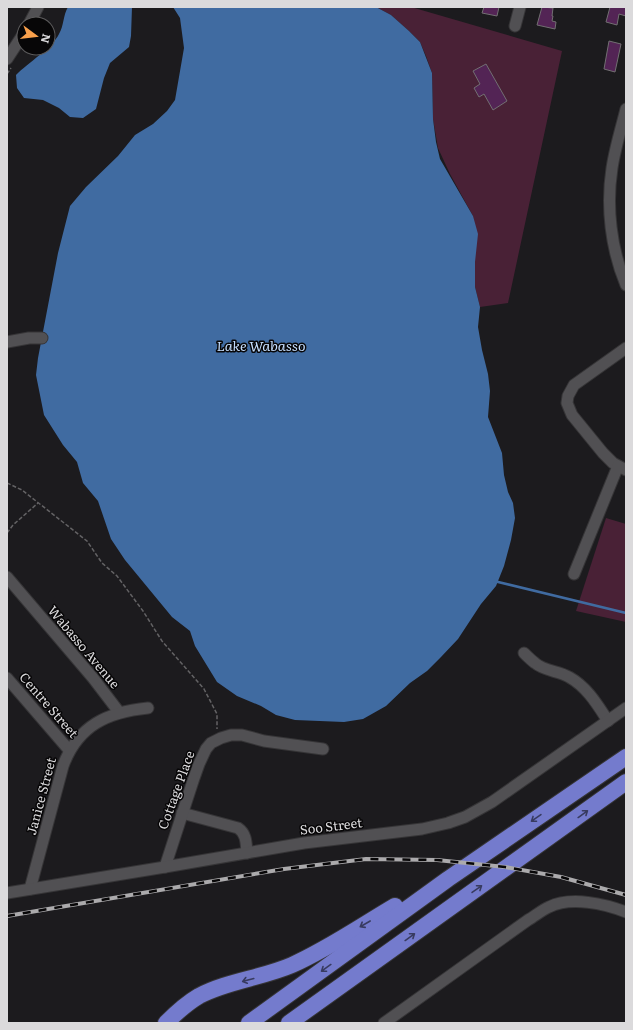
<svg xmlns="http://www.w3.org/2000/svg" width="633" height="1030" font-family="Literata,serif">
	<rect width="100%" height="100%" fill="#1c1b1e"/>
	<g fill="#492136">
		<path d="M376 7H411L562 51 508 303 480 307 475 287 473 216 450 174 438 148 433 119 432 73 426 56 420 42 409 31 391 15Z"/>
		<path d="M606 518 626 524V622L576 611Z"/>
	</g>
	<g fill="#406ba1">
		<path d="M68 7H132L131 36 129 47 110 63 104 78 96 109 83 118 70 117 59 108 43 100 24 98 17 88 16 75C28 63 52 48 59 34 64 26 63 15 68 7Z"/>
		<path d="M173 7H376L391 15 409 31 420 42 432 73 433 119 436 142 440 159 473 216 478 234 475 262V287L480 307 478 327 482 350 488 374 490 391 488 417 502 453 504 475 508 492 513 503 515 518 511 540 504 566 496 586 481 604 458 639 441 657 427 671 410 683 386 706 363 719 344 722 295 720 276 715 261 706 237 696 217 682 195 646 190 631 172 617 125 560 111 539 98 501 83 483 77 462 63 445 44 415 36 375 38 358 58 253 70 206 86 187 118 156 135 135 153 124 167 111 175 100 184 48 180 18Z"/>
	</g>
	<g fill="none" stroke-linecap="round" stroke-linejoin="round">
		<path stroke="#406ba1" stroke-width="2.5" d="M494 581 626 613"/>
	</g>
	<g fill="#532455" stroke="#726f72">
		<path d="M484 7H499L497 16 482 13Z"/>
		<path d="M542 7 553 8 552 16H553L552 21 556 22 555 29 537 25Z"/>
		<path d="M610 7H626V16L619 14 617 25 606 22Z"/>
		<path d="M609 41 621 44 615 72 604 69Z"/>
		<path d="M486 64 507 101 493 110 484 94 479 97 474 88 480 84 473 71Z"/>
	</g>
	<g fill="none" stroke-linecap="round" stroke-linejoin="round">
		<defs>
			<g id="minor">
				<path d="M29 24 38 7"/>
				<path d="M515 26 520 7"/>
				<path d="M7 59 24 33"/>
				<path d="M626 109C621 129 615 148 612 168 606 207 611 249 626 285"/>
				<path d="M7 342 29 338H42"/>
				<path d="M626 348 574 385 568 396 567 403 572 415 603 453 613 463 626 470"/>
				<path d="M574 574 618 466"/>
				<path d="M7 577 93 678 119 712"/>
				<path d="M524 653C527 656 531 660 535 663 544 671 559 671 569 677 587 687 597 704 608 721"/>
				<path d="M7 678 69 750"/>
				<path d="M182 813 238 828C247 834 246 844 247 853"/>
				<path d="M165 867 193 781 199 764 206 749 211 743 221 738 231 735H242L264 741 323 749"/>
				<path d="M30 889 63 766C78 725 108 712 148 708"/>
				<path d="M7 893 165 867 304 843 422 829 448 823 465 817 492 802 626 708"/>
				<path d="M384 1023 528 920C535 916 542 910 549 907 571 896 605 904 626 912"/>
			</g>
			<g id="highway">
				<path d="M166 1023C176 1013 187 1003 199 996 227 981 262 978 292 965 328 949 361 926 395 906"/>
				<path d="M249 1023 448 879 626 757"/>
				<path d="M289 1023 626 782"/>
			</g>
		</defs>
		<use href="#minor" stroke="#363537" stroke-width="13"/>
		<use href="#highway" stroke="#363537" stroke-width="18"/>
		<g stroke="#636264" stroke-width="1.5" stroke-dasharray="4 2" stroke-linecap="butt">
			<path d="M7 74 11 68"/>
			<path d="M7 483 22 490 87 541 102 563 117 576 143 611 162 641 204 689 217 714V729"/>
			<path d="M7 533 13 525 38 503"/>
		</g>
		<use href="#minor" stroke="#515053" stroke-width="11"/>
		<use href="#highway" stroke="#747bcd" stroke-width="16"/>
		<defs>
			<path id="rail" d="M7 916 284 869 366 859 437 860 505 867 561 877 626 895"/>
		</defs>
		<use href="#rail" stroke="#abaaac" stroke-width="4"/>
		<use href="#rail" stroke="#070607" stroke-width="2.5" stroke-dasharray="8" stroke-linecap="butt"/>
	</g>
	<defs><path id="oneway-shaft" d="M-6 0H5M1.5-3L5.5 0L1.5 3" fill="none" stroke-width="1.6" stroke-linecap="round" stroke-linejoin="round"/></defs>
	<g stroke="#383b60">
		<use href="#oneway-shaft" transform="translate(583 814) rotate(-36)"/>
		<use href="#oneway-shaft" transform="translate(536 818) rotate(145)"/>
		<use href="#oneway-shaft" transform="translate(477 889) rotate(-35)"/>
		<use href="#oneway-shaft" transform="translate(365 924) rotate(150)"/>
		<use href="#oneway-shaft" transform="translate(410 937) rotate(-36)"/>
		<use href="#oneway-shaft" transform="translate(326 968) rotate(144)"/>
		<use href="#oneway-shaft" transform="translate(248 980) rotate(165)"/>
	</g>
	<g text-anchor="middle" stroke-width="3" stroke-linejoin="round" paint-order="stroke">
		<g font-size="13" fill="#dbdadc" stroke="#070607">
			<text transform="translate(84 647) rotate(50)" y="5">Wabasso Avenue</text>
			<text transform="translate(49 705) rotate(49)" y="5">Centre Street</text>
			<text transform="translate(176 790) rotate(-70)" y="5">Cottage Place</text>
			<text transform="translate(41 796) rotate(-75)" y="5">Janice Street</text>
			<text transform="translate(331 826) rotate(-7)" y="5">Soo Street</text>
		</g>
		<g font-size="14" font-style="italic" fill="#c4ddfd" stroke="#070607">
			<text x="261" y="351">Lake Wabasso</text>
		</g>
	</g>
	<rect width="633" height="1030" fill="none" stroke="#dbdadc" stroke-width="16"/>
	<g transform="translate(36 36) rotate(105)"><circle r="19" fill="#070607" stroke="#5c5b5c"/>
	<path d="M0-3L7 15L0 10L-7 15Z" fill="#f9a04c"/>
	<text y="-6" font-size="11" font-weight="bold" text-anchor="middle" fill="#dbdadc">N</text>
	</g>
</svg>
